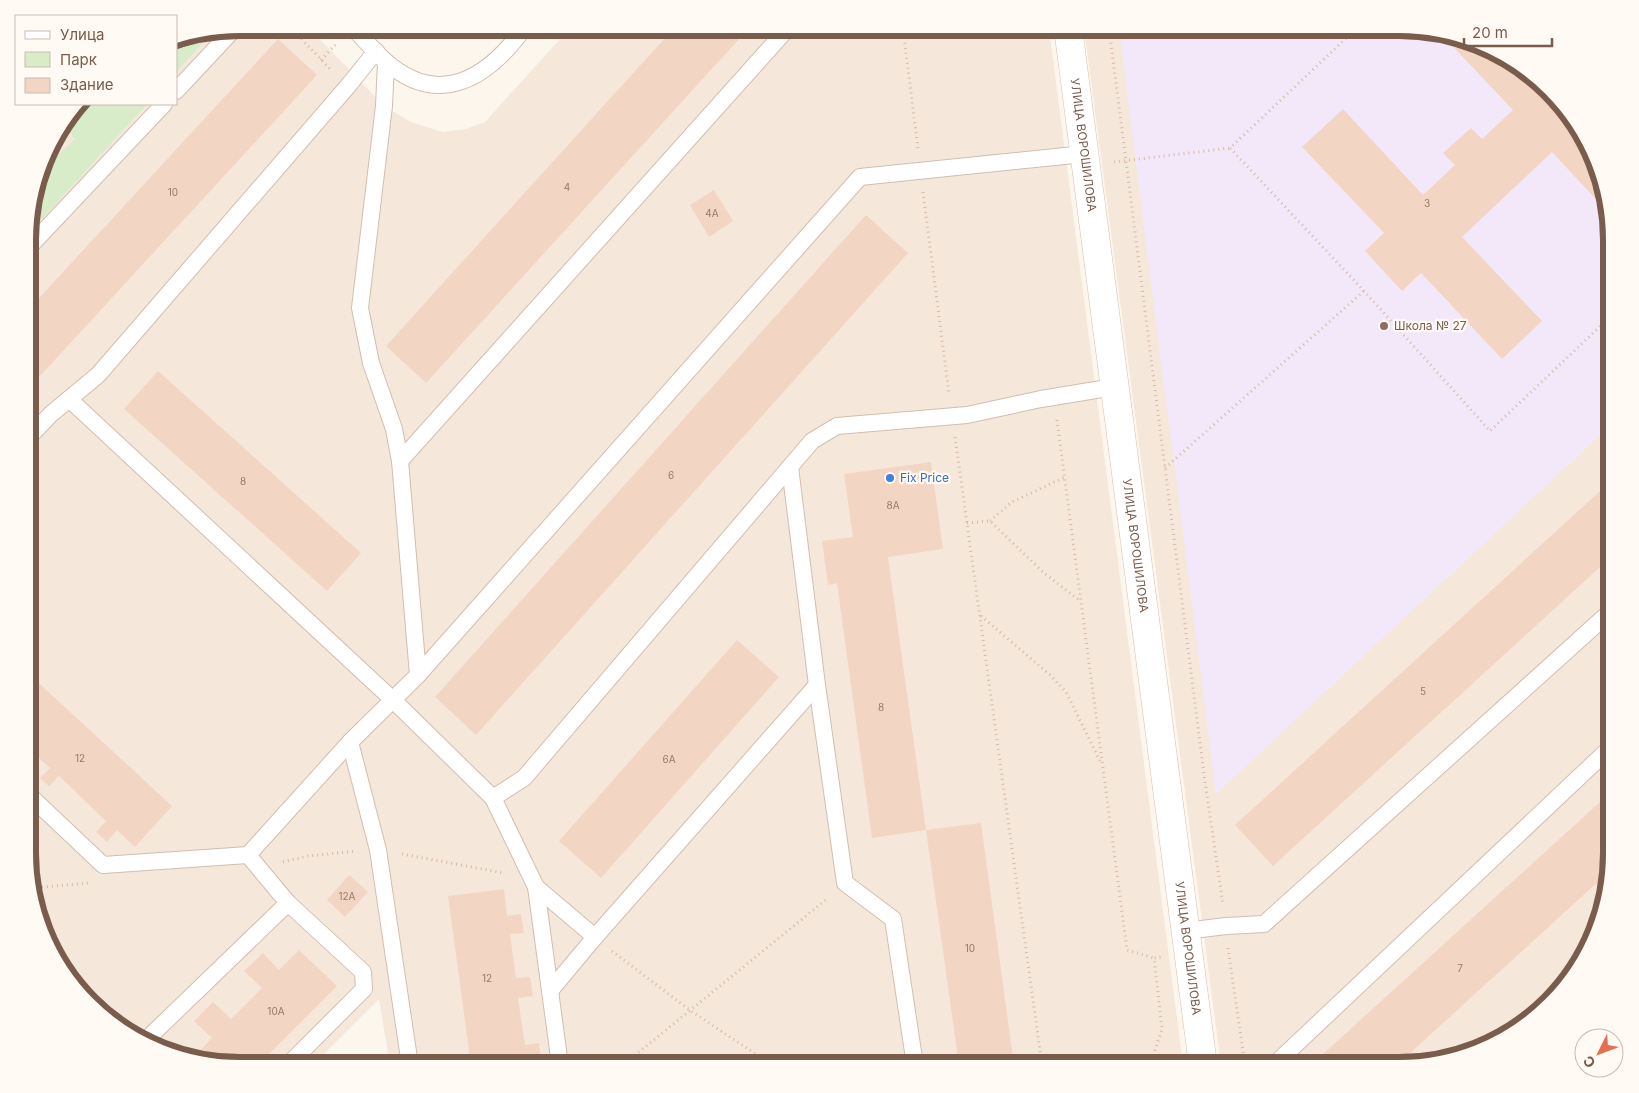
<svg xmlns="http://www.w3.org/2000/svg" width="1639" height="1093" font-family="Inter,sans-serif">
	<rect width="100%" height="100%" fill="#fdf6ec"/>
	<g fill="#f5e8da">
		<path d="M240 28H309L384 106 411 122 443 132 466 129 485 122 570 28H1049L1183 1065H390L379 999 313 1065H240L172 1054 122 1029 56 959 29 880V213L50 146 82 104H176V40Z"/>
		<path d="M1084 28H1399L1467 39 1517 64 1583 134 1611 227V866L1600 921 1575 971 1505 1037 1412 1065H1221Z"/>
	</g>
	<path fill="#f3e8fa" d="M1119 28H1399L1467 39 1517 64 1583 134 1611 227V425L1216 794Z"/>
	<g fill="#d8ecc9">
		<path d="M212 33 176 72V40Z"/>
		<path d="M82 104H147L29 233V213L43 169 75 139 65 126Z"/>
	</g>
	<g fill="#f3d5c3">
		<path d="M674 28H749L426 383 386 346Z"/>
		<path d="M1441 34 1467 39 1517 64 1583 134 1606 210 1552 152 1462 237 1542 321 1502 359 1421 273 1402 291 1365 251 1384 233 1302 147 1343 109 1423 195 1455 165 1443 153 1471 128 1482 139 1513 110Z"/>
		<path d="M278 39 317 75 29 388V309Z"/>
		<path d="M714 190 733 221 709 237 690 205Z"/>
		<path d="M866 215 908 253 476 735 435 697Z"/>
		<path d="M158 371 361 553 327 591 124 409Z"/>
		<path d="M931 462 943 549 888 557 926 830 981 823 1014 1065H959L926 830 872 838 837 583 828 585 822 541 853 537 844 474Z"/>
		<path d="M1611 481V557L1273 866 1235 825Z"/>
		<path d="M737 640 779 677 601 878 559 841Z"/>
		<path d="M29 674 172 806 135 847 117 830 107 842 96 832 106 821 59 776 49 786 40 778 50 768 29 749Z"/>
		<path d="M1611 792 1610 871 1397 1065H1311Z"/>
		<path d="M349 875 368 892 345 917 327 900Z"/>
		<path d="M504 889 507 916 521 914 524 933 510 934 516 978 530 977 533 996 518 998 525 1045 539 1043 541 1059 527 1061 528 1065H471L448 896Z"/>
		<path d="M299 950 337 986 258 1065H240L193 1058 212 1038 194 1021 213 1002 231 1019 262 988 244 971 263 953 279 970Z"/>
	</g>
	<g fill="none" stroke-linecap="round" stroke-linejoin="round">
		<defs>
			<g id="lane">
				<path d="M353 28C363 38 374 51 385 61 439 109 488 78 524 28"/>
				<path d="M176 91 234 29"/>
				<path d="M29 247 164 104"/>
				<path d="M69 399 393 700 493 798 536 887 595 937"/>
				<path d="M29 437 51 414 98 375 348 86 376 51"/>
				<path d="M400 461 788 28"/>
				<path d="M790 467 817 685 845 883 893 919 915 1065"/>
				<path d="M418 675 860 177 1084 154"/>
				<path d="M350 742 378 850 410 1065"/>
				<path d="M29 795 103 865 248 855"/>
				<path d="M493 798 524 778 812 441 837 426 967 415 1041 399 1114 387"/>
				<path d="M536 887 560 1065"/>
				<path d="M1185 931 1226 926 1264 924 1611 611"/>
				<path d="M550 991 595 937 817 685"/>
				<path d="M145 1041 288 903 248 855 350 742 418 675 400 461 394 429 371 363 360 308 384 106 386 62"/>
				<path d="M288 1065 364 989 363 972 288 903"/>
				<path d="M1274 1065 1611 747"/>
			</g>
			<g id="secondary">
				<path id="s1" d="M1068 28 1203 1065"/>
			</g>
		</defs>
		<use href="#lane" stroke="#d1beb0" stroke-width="18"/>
		<use href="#secondary" stroke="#d6c0b0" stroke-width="29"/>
		<g stroke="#d9b8a5" stroke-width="3" stroke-dasharray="1 4" stroke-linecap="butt">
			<path d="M291 28 332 71"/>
			<path d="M903 28 918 149"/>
			<path d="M1109 28 1205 782 1223 905"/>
			<path d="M1357 28 1230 148 1364 291 1490 431 1611 316"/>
			<path d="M321 60 336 44"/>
			<path d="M1114 162 1230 148"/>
			<path d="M923 192 949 394"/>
			<path d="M1057 420 1127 950 1154 958"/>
			<path d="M955 437 1042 1065"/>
			<path d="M1165 468 1364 291"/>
			<path d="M990 521 1012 502 1065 477"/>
			<path d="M967 523 990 521 1043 572 1080 601"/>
			<path d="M981 616 1029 657 1050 675 1066 692 1101 763"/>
			<path d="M402 854 504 873"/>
			<path d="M283 862 308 856 356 851"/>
			<path d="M32 888 89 883"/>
			<path d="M1228 948 1245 1065"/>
			<path d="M612 951 691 1011 772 1065"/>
			<path d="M623 1065 828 898"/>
			<path d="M1150 1065 1162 1029 1154 958 1161 957"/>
		</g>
		<use href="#lane" stroke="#fff" stroke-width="16"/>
		<use href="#secondary" stroke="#fff" stroke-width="28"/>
	</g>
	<circle fill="#8d6e63" stroke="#fffaf3" stroke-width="2" cx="1384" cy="326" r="5"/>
	<circle fill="#3f7fe0" stroke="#fffaf3" stroke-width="2" cx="890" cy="478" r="5"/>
	<g text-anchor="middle" stroke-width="4.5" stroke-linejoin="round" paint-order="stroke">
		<g font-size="10" fill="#987a6a">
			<text x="567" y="191">4</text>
			<text x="173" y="196">10</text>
			<text x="1427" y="207">3</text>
			<text x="712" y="217">4А</text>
			<text x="671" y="479">6</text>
			<text x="243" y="485">8</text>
			<text x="893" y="509">8А</text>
			<text x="1423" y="695">5</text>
			<text x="881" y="711">8</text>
			<text x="80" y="762">12</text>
			<text x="669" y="763">6А</text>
			<text x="347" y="900">12А</text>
			<text x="970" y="952">10</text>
			<text x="1460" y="972">7</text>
			<text x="487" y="982">12</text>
			<text x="276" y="1015">10А</text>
		</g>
		<g font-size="12" fill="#7a5c4d" stroke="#fffaf3">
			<text dy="4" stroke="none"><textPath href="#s1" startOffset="118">УЛИЦА ВОРОШИЛОВА</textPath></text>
			<text dy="4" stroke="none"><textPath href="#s1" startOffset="522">УЛИЦА ВОРОШИЛОВА</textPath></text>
			<text dy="4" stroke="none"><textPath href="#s1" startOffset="928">УЛИЦА ВОРОШИЛОВА</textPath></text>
		</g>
		<g font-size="12" fill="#785e54" stroke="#fffaf3" text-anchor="start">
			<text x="1394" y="330">Школа № 27</text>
		</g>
		<g font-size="12" fill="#366cbe" stroke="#fffaf3" text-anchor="start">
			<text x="900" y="482">Fix Price</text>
		</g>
	</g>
	<path d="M0 0H1639V1093H0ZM240 36H1399A204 204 0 0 1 1603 240V853A204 204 0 0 1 1399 1057H240A204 204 0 0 1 36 853V240A204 204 0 0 1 240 36Z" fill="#fffaf3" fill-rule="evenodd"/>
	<path fill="none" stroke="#7a5c4d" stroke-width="6" d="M240 36H1399A204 204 0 0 1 1603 240V853A204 204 0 0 1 1399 1057H240A204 204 0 0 1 36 853V240A204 204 0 0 1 240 36Z"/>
	<rect x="15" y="15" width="162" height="90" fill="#fffaf3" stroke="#cabbb1"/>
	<rect x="25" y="31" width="25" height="8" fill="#ffffff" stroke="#cabbb1"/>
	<text x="60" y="40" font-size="15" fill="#7a5c4d">Улица</text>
	<rect x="25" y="52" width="25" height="15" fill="#d8ecc9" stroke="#cabbb1"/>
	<text x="60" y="65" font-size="15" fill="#7a5c4d">Парк</text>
	<rect x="25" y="78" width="25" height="15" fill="#f3d5c3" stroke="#cabbb1"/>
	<text x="60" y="90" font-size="15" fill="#7a5c4d">Здание</text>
	<g transform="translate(1599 1053) rotate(228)"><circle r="24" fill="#fffaf3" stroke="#cabbb1"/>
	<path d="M0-4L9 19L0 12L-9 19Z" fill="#e76f51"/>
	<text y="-8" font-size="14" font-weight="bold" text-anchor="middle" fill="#7a5c4d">С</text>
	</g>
	<path d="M1464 38v8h88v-8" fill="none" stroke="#7a5c4d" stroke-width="2.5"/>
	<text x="1472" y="38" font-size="15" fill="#7a5c4d" stroke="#fffaf3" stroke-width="4" paint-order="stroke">20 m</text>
</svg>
